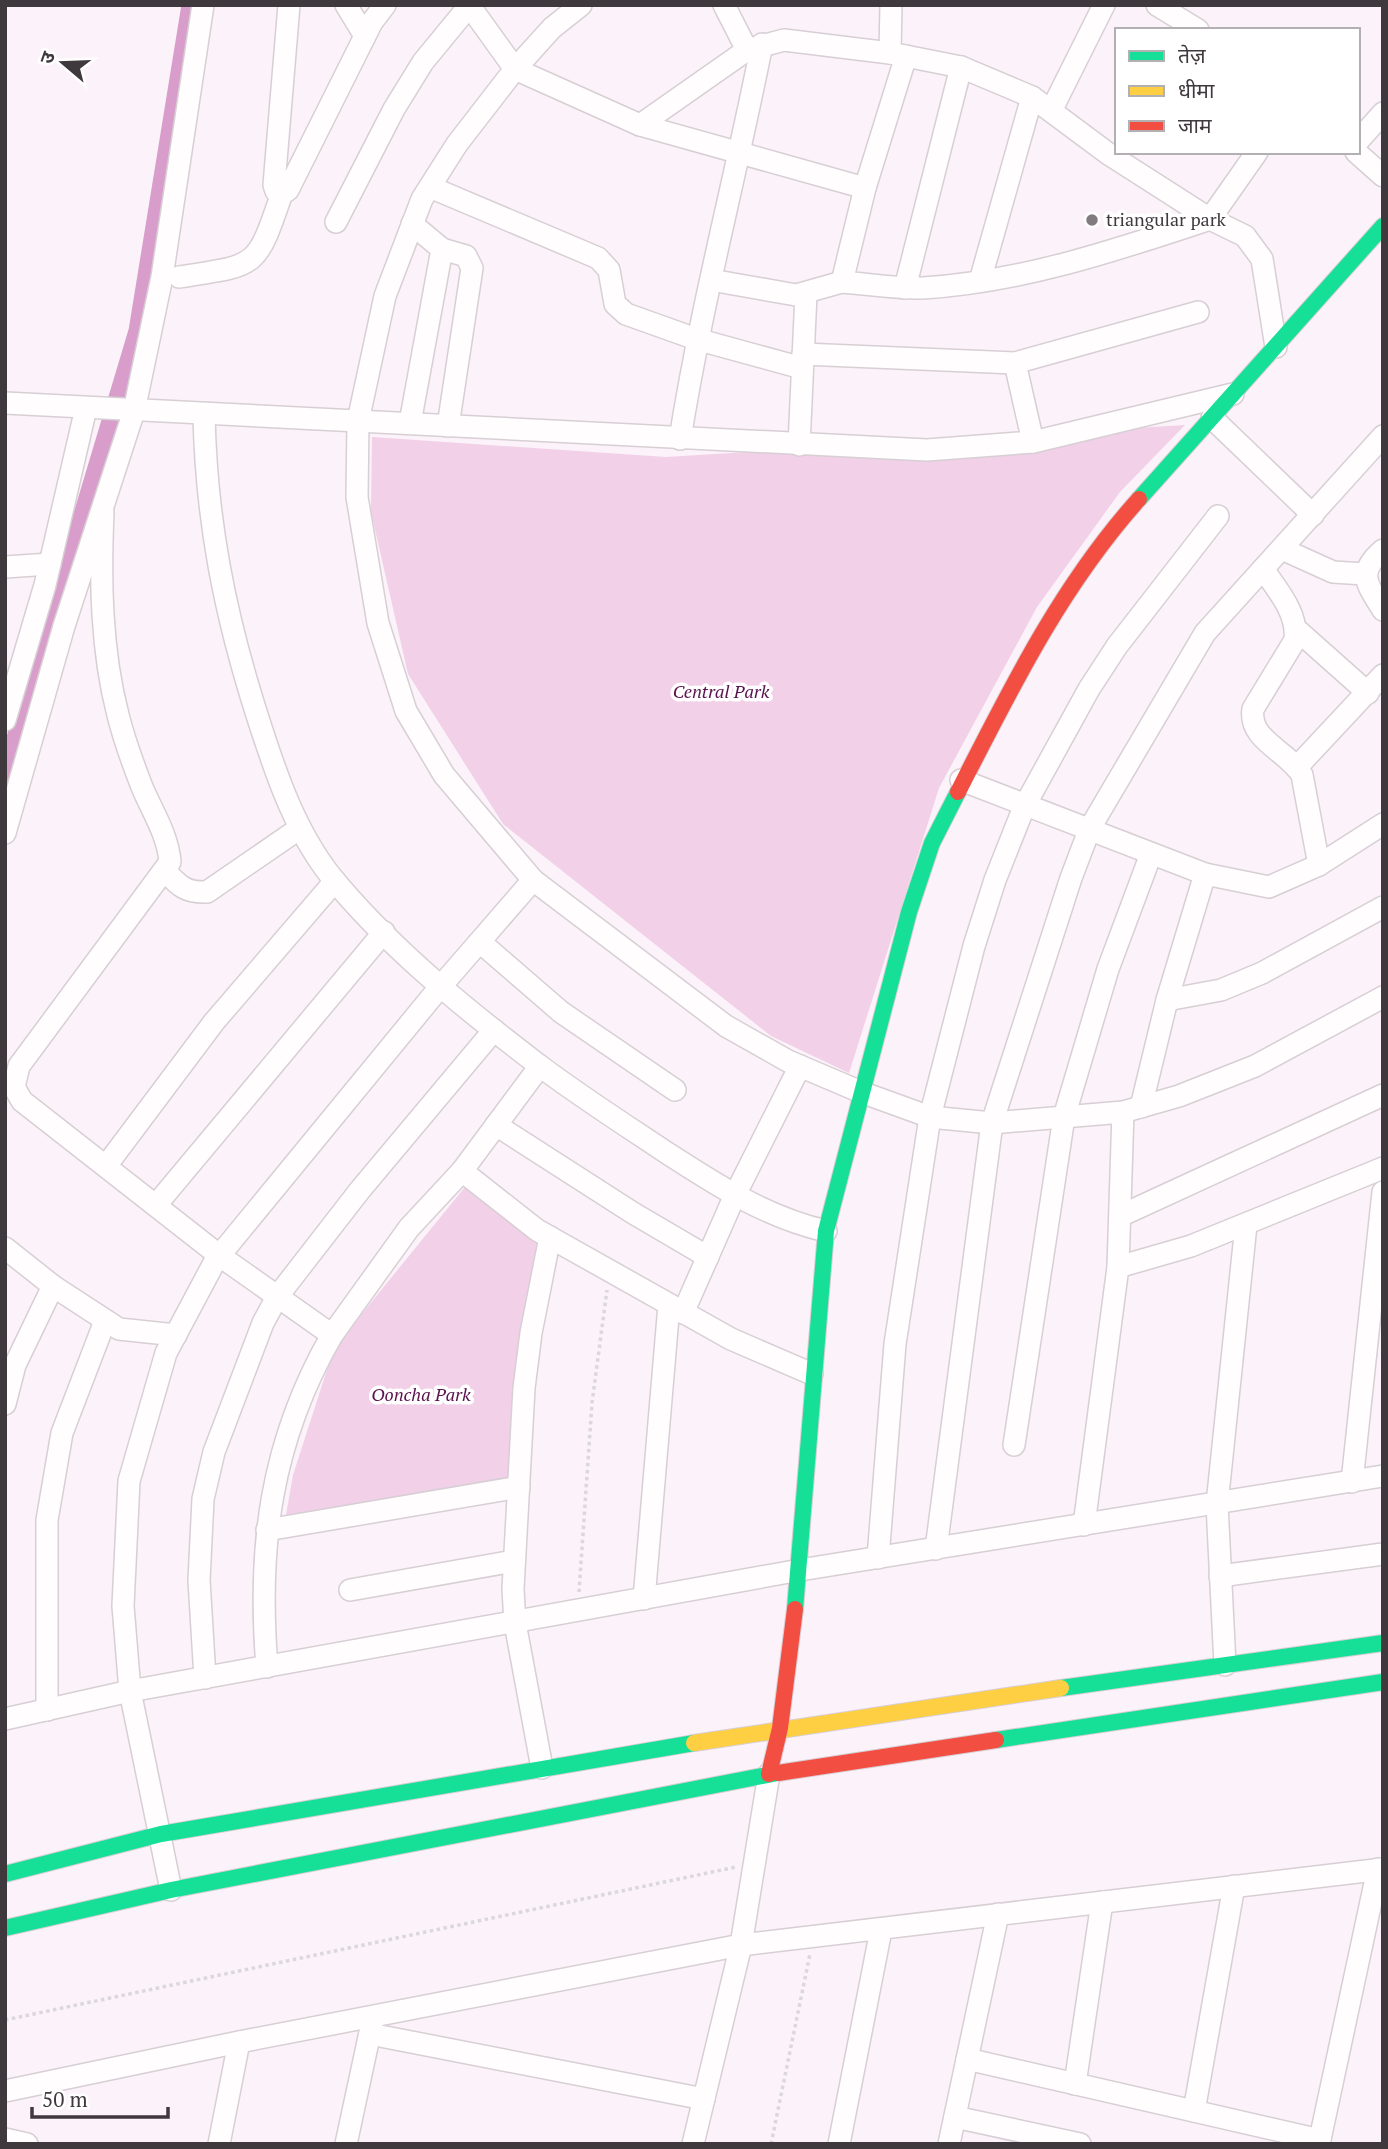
<svg xmlns="http://www.w3.org/2000/svg" width="1388" height="2149" font-family="'PT Serif','Noto Sans Devanagari',serif">
	<rect width="100%" height="100%" fill="#fcf2f9"/>
	<g fill="#f1d0e8">
		<path d="M1185 425 1120 492 1037 607 939 788 849 1073 771 1036 503 824 408 674 371 512 372 437 666 457Z"/>
		<path d="M465 1187 537 1242 509 1480 286 1515 293 1475 334 1348Z"/>
	</g>
	<g fill="none" stroke-linecap="round" stroke-linejoin="round">
		<path stroke="#d89dcb" stroke-width="19" d="M5 775 138 331 191 5"/>
		<defs>
			<g id="street">
				<path d="M289 5 274 185 276 191 282 193 288 190 372 22 385 5"/>
				<path d="M346 5 365 36"/>
				<path d="M469 5 515 69 640 125 865 188"/>
				<path d="M581 5 552 28 515 69 457 144 422 199 385 296 358 421 357 497 378 623 406 711 444 775 533 880 726 1026 788 1061 861 1092 930 1117 992 1123 1123 1112 1179 1096 1255 1066 1383 997"/>
				<path d="M724 5 747 50 784 40 890 53"/>
				<path d="M891 5 890 53 961 67 1032 97 1110 155 1210 219 1257 152"/>
				<path d="M1157 5 1198 30"/>
				<path d="M906 56 865 188 842 282C869 284 896 289 923 288 1021 282 1117 250 1210 219L1245 236 1262 259 1276 347"/>
				<path d="M1051 111 1104 5"/>
				<path d="M640 125 747 50"/>
				<path d="M1358 141 1383 113"/>
				<path d="M1356 152 1383 176"/>
				<path d="M430 187 598 258 609 270 615 304 626 314 696 339 802 368"/>
				<path d="M336 222 394 109 423 62 469 6"/>
				<path d="M442 249 466 256 472 268 448 426"/>
				<path d="M179 277C258 265 256 269 282 193"/>
				<path d="M711 280 796 295 842 282"/>
				<path d="M980 281 1032 97"/>
				<path d="M905 288 961 67"/>
				<path d="M803 354 1015 363"/>
				<path d="M5 403 927 450 1033 442 1233 394"/>
				<path d="M204 414C206 520 225 615 257 715 276 775 297 838 339 886 397 954 469 1012 540 1066L462 1171 537 1230 731 1339 812 1374"/>
				<path d="M1212 418 1313 515"/>
				<path d="M410 423 442 249 412 224"/>
				<path d="M680 439C701 306 736 176 762 44"/>
				<path d="M1033 442 1015 363 1198 312"/>
				<path d="M799 445 806 294"/>
				<path d="M103 512C100 579 101 650 118 715 124 739 133 764 142 787 152 811 168 835 170 862L19 1066 14 1087 22 1101 220 1256 332 1335 409 1228 462 1171"/>
				<path d="M1282 549 1333 572 1365 574"/>
				<path d="M1383 550C1356 573 1367 584 1383 610"/>
				<path d="M5 567 50 564"/>
				<path d="M1263 569C1278 591 1298 613 1295 640L1253 709C1248 740 1288 751 1302 775L1319 865"/>
				<path d="M1296 629 1368 693"/>
				<path d="M5 720 45 585 86 408"/>
				<path d="M1297 767 1383 675"/>
				<path d="M961 780 1205 874 1269 887 1319 865 1383 824"/>
				<path d="M5 833 64 626 134 411 162 277 203 5"/>
				<path d="M165 871C179 886 186 893 207 892L300 828"/>
				<path d="M480 942 561 1012 675 1090"/>
				<path d="M1167 1000 1221 990 1262 973 1383 907"/>
				<path d="M540 1066C580 1096 622 1123 664 1151 715 1184 765 1217 826 1231"/>
				<path d="M1141 1107 1167 1000 1205 874"/>
				<path d="M496 1125 633 1213 708 1257"/>
				<path d="M106 1166 214 1022 335 881"/>
				<path d="M156 1205 384 932"/>
				<path d="M1120 1216 1383 1095"/>
				<path d="M5 1248 53 1286"/>
				<path d="M1118 1267 1123 1112"/>
				<path d="M683 1313 735 1195 800 1066"/>
				<path d="M5 1404 15 1365 53 1286 119 1329 176 1335"/>
				<path d="M1014 1445 1064 1117 1108 969 1151 854"/>
				<path d="M1352 1482 1383 1192"/>
				<path d="M1084 1525 1118 1267 1191 1246 1383 1168"/>
				<path d="M267 1530 519 1487"/>
				<path d="M936 1549 992 1123 1071 878 1090 828 1205 633 1383 436"/>
				<path d="M878 1558 895 1344 930 1117 974 946 995 880 1024 807 1089 689 1117 646 1218 516"/>
				<path d="M1220 1576 1383 1554"/>
				<path d="M350 1590 514 1561"/>
				<path d="M644 1599 669 1305"/>
				<path d="M1225 1665 1217 1504 1246 1225"/>
				<path d="M267 1667C257 1546 271 1441 332 1335"/>
				<path d="M205 1678 199 1580 203 1499 214 1452 263 1323 277 1297 360 1190 494 1030"/>
				<path d="M47 1710V1520L62 1433 105 1321"/>
				<path d="M5 1719 130 1691 800 1570 1383 1476"/>
				<path d="M542 1768 515 1623 513 1589 524 1388 531 1333 550 1237"/>
				<path d="M171 1890 130 1691 123 1606 129 1481 166 1353 215 1261 435 993 533 880"/>
				<path d="M370 2034 704 2099"/>
				<path d="M967 2059 1320 2140"/>
				<path d="M1075 2084 1102 1902"/>
				<path d="M5 2091 239 2042"/>
				<path d="M1194 2111 1234 1886"/>
				<path d="M955 2117 1080 2144"/>
				<path d="M5 2139 27 2144"/>
				<path d="M219 2144 239 2042 741 1945 1383 1869"/>
				<path d="M346 2144 372 2023"/>
				<path d="M693 2144 741 1945 769 1774"/>
				<path d="M839 2144 881 1930"/>
				<path d="M949 2144 998 1914"/>
				<path d="M1319 2144 1378 1869"/>
			</g>
			<g id="fast">
				<path d="M1139 499 1383 226"/>
				<path d="M795 1609 826 1231 909 912 932 843 958 792"/>
				<path d="M1061 1688 1383 1643"/>
				<path d="M996 1740 1383 1682"/>
				<path d="M5 1874 161 1834 694 1743"/>
				<path d="M5 1928 171 1890 778 1773"/>
			</g>
			<path id="slow" d="M694 1743 1061 1688"/>
			<g id="jam">
				<path d="M958 792C1011 688 1061 586 1139 499"/>
				<path d="M778 1773 996 1740"/>
				<path d="M769 1774 780 1728 795 1609"/>
			</g>
		</defs>
		<use href="#street" stroke="#d7cfd4" stroke-width="24"/>
		<use href="#fast" stroke="#d7cfd4" stroke-width="18"/>
		<use href="#slow" stroke="#d7cfd4" stroke-width="18"/>
		<use href="#jam" stroke="#d7cfd4" stroke-width="18"/>
		<g stroke="#dad8da" stroke-width="3.5" stroke-dasharray="3.5 3.5" stroke-linecap="butt">
			<path d="M579 1592 592 1403 607 1290"/>
			<path d="M5 2020 736 1867"/>
			<path d="M771 2144 810 1954"/>
		</g>
		<use href="#street" stroke="#fffdfe" stroke-width="21"/>
		<use href="#fast" stroke="#16e098" stroke-width="16"/>
		<use href="#slow" stroke="#ffcf43" stroke-width="16"/>
		<use href="#jam" stroke="#f24e42" stroke-width="16"/>
	</g>
	<circle fill="#817a7f" stroke="#fff" stroke-width="2.5" cx="1092" cy="220" r="7"/>
	<g text-anchor="middle" stroke-width="7" stroke-linejoin="round" paint-order="stroke">
		<g font-size="18" fill="#3f393e" stroke="#fff" text-anchor="start">
			<text x="1106" y="226">triangular park</text>
		</g>
		<g font-size="18" font-style="italic" fill="#5a114e" stroke="#fff">
			<text x="721" y="698">Central Park</text>
			<text x="421" y="1401">Ooncha Park</text>
		</g>
	</g>
	<rect width="1388" height="2149" fill="none" stroke="#3f393e" stroke-width="14"/>
	<rect x="1115" y="28" width="245" height="126" fill="#ffffff" stroke="#b2b0b2" stroke-width="2"/>
	<rect x="1129" y="51" width="35" height="10" fill="#16e098" stroke="#b2b0b2" stroke-width="2"/>
	<text x="1178" y="63" font-size="21" fill="#3f393e">तेज़</text>
	<rect x="1129" y="86" width="35" height="10" fill="#ffcf43" stroke="#b2b0b2" stroke-width="2"/>
	<text x="1178" y="98" font-size="21" fill="#3f393e">धीमा</text>
	<rect x="1129" y="121" width="35" height="10" fill="#f24e42" stroke="#b2b0b2" stroke-width="2"/>
	<text x="1178" y="133" font-size="21" fill="#3f393e">जाम</text>
	<g transform="translate(63 63) rotate(289)" stroke="#ffffff" stroke-width="5" paint-order="stroke">
	<path d="M0-5L12 26L0 18L-12 26Z" fill="#3f393e"/>
	<text y="-10" font-size="19" font-weight="bold" text-anchor="middle" fill="#3f393e">उ</text>
	</g>
	<path d="M32 2107v10h136v-10" fill="none" stroke="#3f393e" stroke-width="3.5"/>
	<text x="42" y="2107" font-size="21" fill="#3f393e" stroke="#ffffff" stroke-width="5" paint-order="stroke">50 m</text>
</svg>
